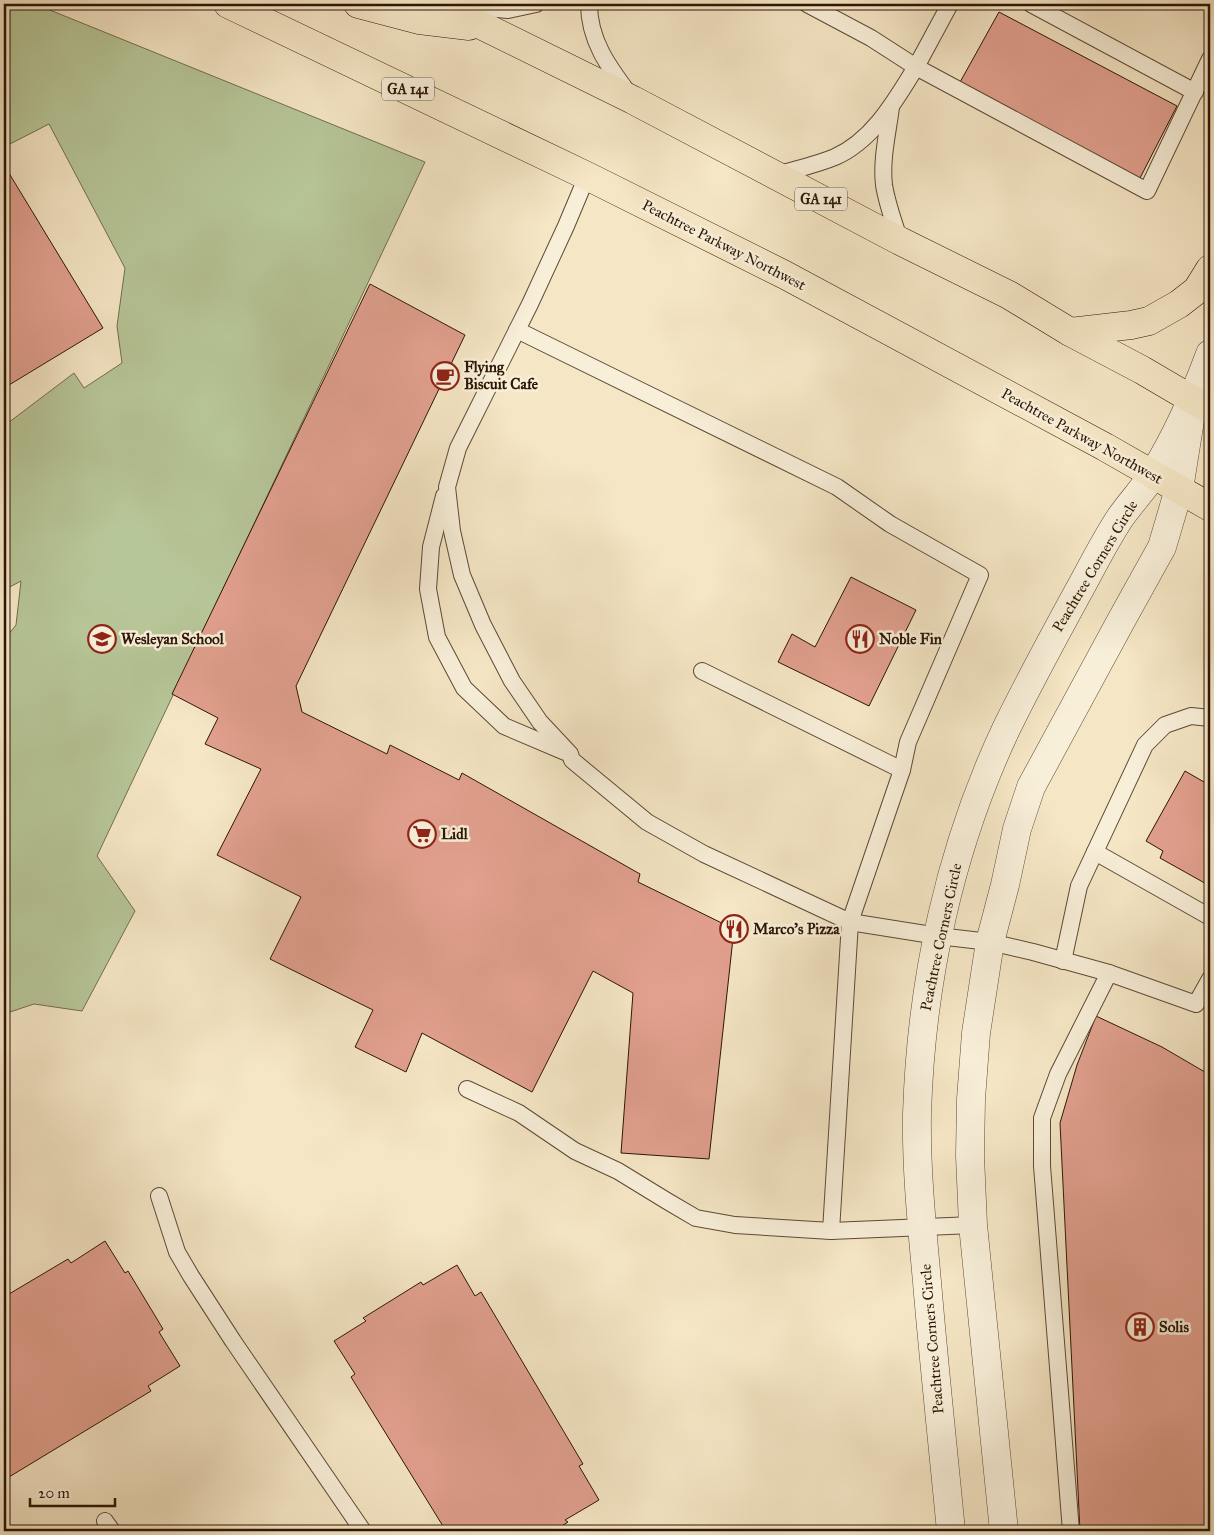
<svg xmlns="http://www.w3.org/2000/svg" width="1214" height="1535" font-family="'IM FELL Great Primer',serif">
	<rect width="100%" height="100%" fill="#f5e6c5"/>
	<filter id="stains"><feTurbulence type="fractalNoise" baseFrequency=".004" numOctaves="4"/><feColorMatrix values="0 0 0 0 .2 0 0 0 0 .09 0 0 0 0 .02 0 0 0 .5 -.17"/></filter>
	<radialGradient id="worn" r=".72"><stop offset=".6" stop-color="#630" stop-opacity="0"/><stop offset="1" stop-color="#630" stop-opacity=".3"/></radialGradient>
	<path fill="#b7c698" stroke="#726e4e" d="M4 4H35L425 162 97 856 135 911 82 1011 34 1004 4 1014V640L16 625 21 581 4 590V426L74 373 84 388 122 363 117 326 125 268 49 124 4 147Z"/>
	<g fill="#e1a08e" stroke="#2c1505">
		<path d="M999 12 1177 106 1140 178 959 84Z"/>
		<path d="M4 165 103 328 4 388Z"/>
		<path d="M370 284 465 335 296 686 302 712 387 754 390 745 459 780 462 773 640 874 638 882 734 929 709 1159 621 1153 633 993 593 971 532 1092 422 1033 406 1072 355 1047 373 1010 270 959 301 897 217 855 261 769 205 744 218 718 172 694Z"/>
		<path d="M851 577 916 610 869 706 778 662 792 634 815 647Z"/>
		<path d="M1185 771 1204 782 1210 771V886L1160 858 1163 851 1146 841Z"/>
		<path d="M1096 1016 1162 1047 1210 1075V1531H1080L1060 1123 1077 1065Z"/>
		<path d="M105 1241 125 1273 128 1271 163 1329 159 1332 180 1366 148 1386 151 1391 4 1480V1297L68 1259 71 1263Z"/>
		<path d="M457 1265 475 1296 481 1292 583 1464 579 1466 599 1500 565 1520 568 1522 554 1531H446L351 1377 355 1374 334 1341 366 1321 363 1318 421 1282 423 1285Z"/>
	</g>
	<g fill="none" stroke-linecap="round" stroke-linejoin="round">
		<defs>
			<g id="service">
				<path d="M589 4C589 40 608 66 629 94"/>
				<path d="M807 4 871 38 916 67 950 4"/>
				<path d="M1031 4 1195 92"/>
				<path d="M454 5 508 10 536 4"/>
				<path d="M891 107C888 132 881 159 884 185 887 204 894 223 900 241"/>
				<path d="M776 175C796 169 816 165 835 157 873 140 895 101 916 67L1147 191 1210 59"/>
				<path d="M587 176 566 226 530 304 458 448 447 487 452 531 462 575 483 625 512 681 540 722 570 754 572 760 647 822 704 854 850 922 938 936 990 942 1033 952 1109 973 1196 1004 1210 979"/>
				<path d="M517 330 837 487 890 524 980 575 908 742 902 770"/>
				<path d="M444 496 431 547 428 589 437 637 464 688 504 726 565 752"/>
				<path d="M702 671 902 770 850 922 831 1231"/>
				<path d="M1095 852 1210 917"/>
				<path d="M1063 961 1079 886 1145 745 1165 725 1191 716 1210 718"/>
				<path d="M467 1089 519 1113 575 1151 618 1171 667 1201 696 1218 735 1225 831 1231 973 1225"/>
				<path d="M159 1196 177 1252 191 1276 233 1341 363 1531"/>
				<path d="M105 1521 112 1531"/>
				<path d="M1071 1531 1042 1166V1118L1058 1074 1109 973"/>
			</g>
			<g id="tertiary">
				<path d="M951 1531C943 1448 934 1365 927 1282 922 1226 916 1170 917 1114 921 981 950 847 1007 727 1029 682 1053 638 1077 594 1091 569 1104 542 1120 518 1131 502 1144 489 1154 473 1177 435 1195 395 1210 354"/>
				<path d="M1004 1531 973 1225 970 1156 971 1099 976 1033 990 942 1005 885 1017 829 1031 787 1122 619 1162 547 1179 489 1190 420"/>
			</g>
			<g id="trunk">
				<path d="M228 4 587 176 785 275 1105 447 1210 507"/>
				<path d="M358 4 419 20 469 26"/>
				<path d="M438 4 633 100 900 241 1009 295 1070 332 1142 370 1210 410"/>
				<path d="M1070 332 1131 325 1149 321 1179 304 1197 290 1210 269"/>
			</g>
		</defs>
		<use href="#service" stroke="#5e4935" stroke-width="18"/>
		<use href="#tertiary" stroke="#5e4935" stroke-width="29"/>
		<use href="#trunk" stroke="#2c1505" stroke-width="29"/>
		<use href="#service" stroke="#f8efd9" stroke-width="16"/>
		<use href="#tertiary" stroke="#f8efd9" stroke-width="28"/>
		<use href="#trunk" stroke="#f5e6c5" stroke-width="28"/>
	</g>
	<defs>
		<symbol id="cafe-ring" viewBox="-11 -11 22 22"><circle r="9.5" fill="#f8efd9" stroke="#8f2418" stroke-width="1.5"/><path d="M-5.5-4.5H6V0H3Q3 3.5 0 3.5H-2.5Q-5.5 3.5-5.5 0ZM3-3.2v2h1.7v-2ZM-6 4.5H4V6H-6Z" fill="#8f2418"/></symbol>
		<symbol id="school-ring" viewBox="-11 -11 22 22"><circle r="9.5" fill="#f8efd9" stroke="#8f2418" stroke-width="1.5"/><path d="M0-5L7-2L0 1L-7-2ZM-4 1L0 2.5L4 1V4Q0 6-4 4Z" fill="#8f2418"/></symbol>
		<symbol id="restaurant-ring" viewBox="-11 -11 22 22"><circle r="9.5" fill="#f8efd9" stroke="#8f2418" stroke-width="1.5"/><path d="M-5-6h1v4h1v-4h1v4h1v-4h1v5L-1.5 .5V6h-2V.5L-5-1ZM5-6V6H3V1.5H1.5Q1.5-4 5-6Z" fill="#8f2418"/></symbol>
		<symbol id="supermarket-ring" viewBox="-11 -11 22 22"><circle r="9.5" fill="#f8efd9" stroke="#8f2418" stroke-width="1.5"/><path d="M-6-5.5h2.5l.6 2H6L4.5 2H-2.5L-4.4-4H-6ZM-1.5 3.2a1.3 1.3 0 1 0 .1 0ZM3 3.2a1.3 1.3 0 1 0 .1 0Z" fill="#8f2418"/></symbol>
		<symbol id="building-ring" viewBox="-11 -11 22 22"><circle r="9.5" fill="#f8efd9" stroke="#8f2418" stroke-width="1.5"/><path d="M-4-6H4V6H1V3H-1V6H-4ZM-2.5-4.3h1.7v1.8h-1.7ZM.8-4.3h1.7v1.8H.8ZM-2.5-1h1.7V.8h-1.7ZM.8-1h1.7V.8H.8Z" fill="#8f2418"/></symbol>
	</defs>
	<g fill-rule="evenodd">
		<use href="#cafe-ring" x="429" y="360" width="32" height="32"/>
		<use href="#school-ring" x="86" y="623" width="32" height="32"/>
		<use href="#restaurant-ring" x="844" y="623" width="32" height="32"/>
		<use href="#supermarket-ring" x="406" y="818" width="32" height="32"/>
		<use href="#restaurant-ring" x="718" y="913" width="32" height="32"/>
		<use href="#building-ring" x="1124" y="1311" width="32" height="32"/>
	</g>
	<g text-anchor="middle" stroke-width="5" stroke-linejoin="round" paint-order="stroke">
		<g fill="#f8efd9" stroke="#695645" stroke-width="1">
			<rect x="382" y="77.5" width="52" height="23" rx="4"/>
			<rect x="795" y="187.5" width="52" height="23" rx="4"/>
		</g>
		<g font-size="14" font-weight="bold" fill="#2c1505">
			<text x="408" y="94">GA 141</text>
			<text x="821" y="204">GA 141</text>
		</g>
		<g font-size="15" fill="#2c1505" stroke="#f8efd9">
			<text transform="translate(724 245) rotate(27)" y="5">Peachtree Parkway Northwest</text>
			<text transform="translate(1082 436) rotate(29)" y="5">Peachtree Parkway Northwest</text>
			<text transform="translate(1095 566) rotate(-59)" y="5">Peachtree Corners Circle</text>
			<text transform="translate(941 937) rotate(-78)" y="5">Peachtree Corners Circle</text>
			<text transform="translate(932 1339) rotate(-95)" y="5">Peachtree Corners Circle</text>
		</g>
		<g font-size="15" font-weight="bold" fill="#2c1505" stroke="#f8efd9" text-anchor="start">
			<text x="464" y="372">Flying<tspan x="464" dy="17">Biscuit Cafe</tspan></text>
			<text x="121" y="644">Wesleyan School</text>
			<text x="879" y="644">Noble Fin</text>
			<text x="441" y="839">Lidl</text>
			<text x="753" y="934">Marco's Pizza</text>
			<text x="1159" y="1332">Solis</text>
		</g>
	</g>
	<rect width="1214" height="1535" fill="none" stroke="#f5e6c5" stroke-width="20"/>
	<rect x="5" y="5" width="1204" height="1525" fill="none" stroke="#2c1505" stroke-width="2.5"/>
	<rect x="10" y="10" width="1194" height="1515" fill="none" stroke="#2c1505"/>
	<path d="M30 1498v8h85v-8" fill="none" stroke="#2c1505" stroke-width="2.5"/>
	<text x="38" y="1498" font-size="15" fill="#2c1505" stroke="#f8efd9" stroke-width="4" paint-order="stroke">20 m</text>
	<rect width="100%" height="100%" filter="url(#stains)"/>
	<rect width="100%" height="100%" fill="url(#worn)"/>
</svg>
